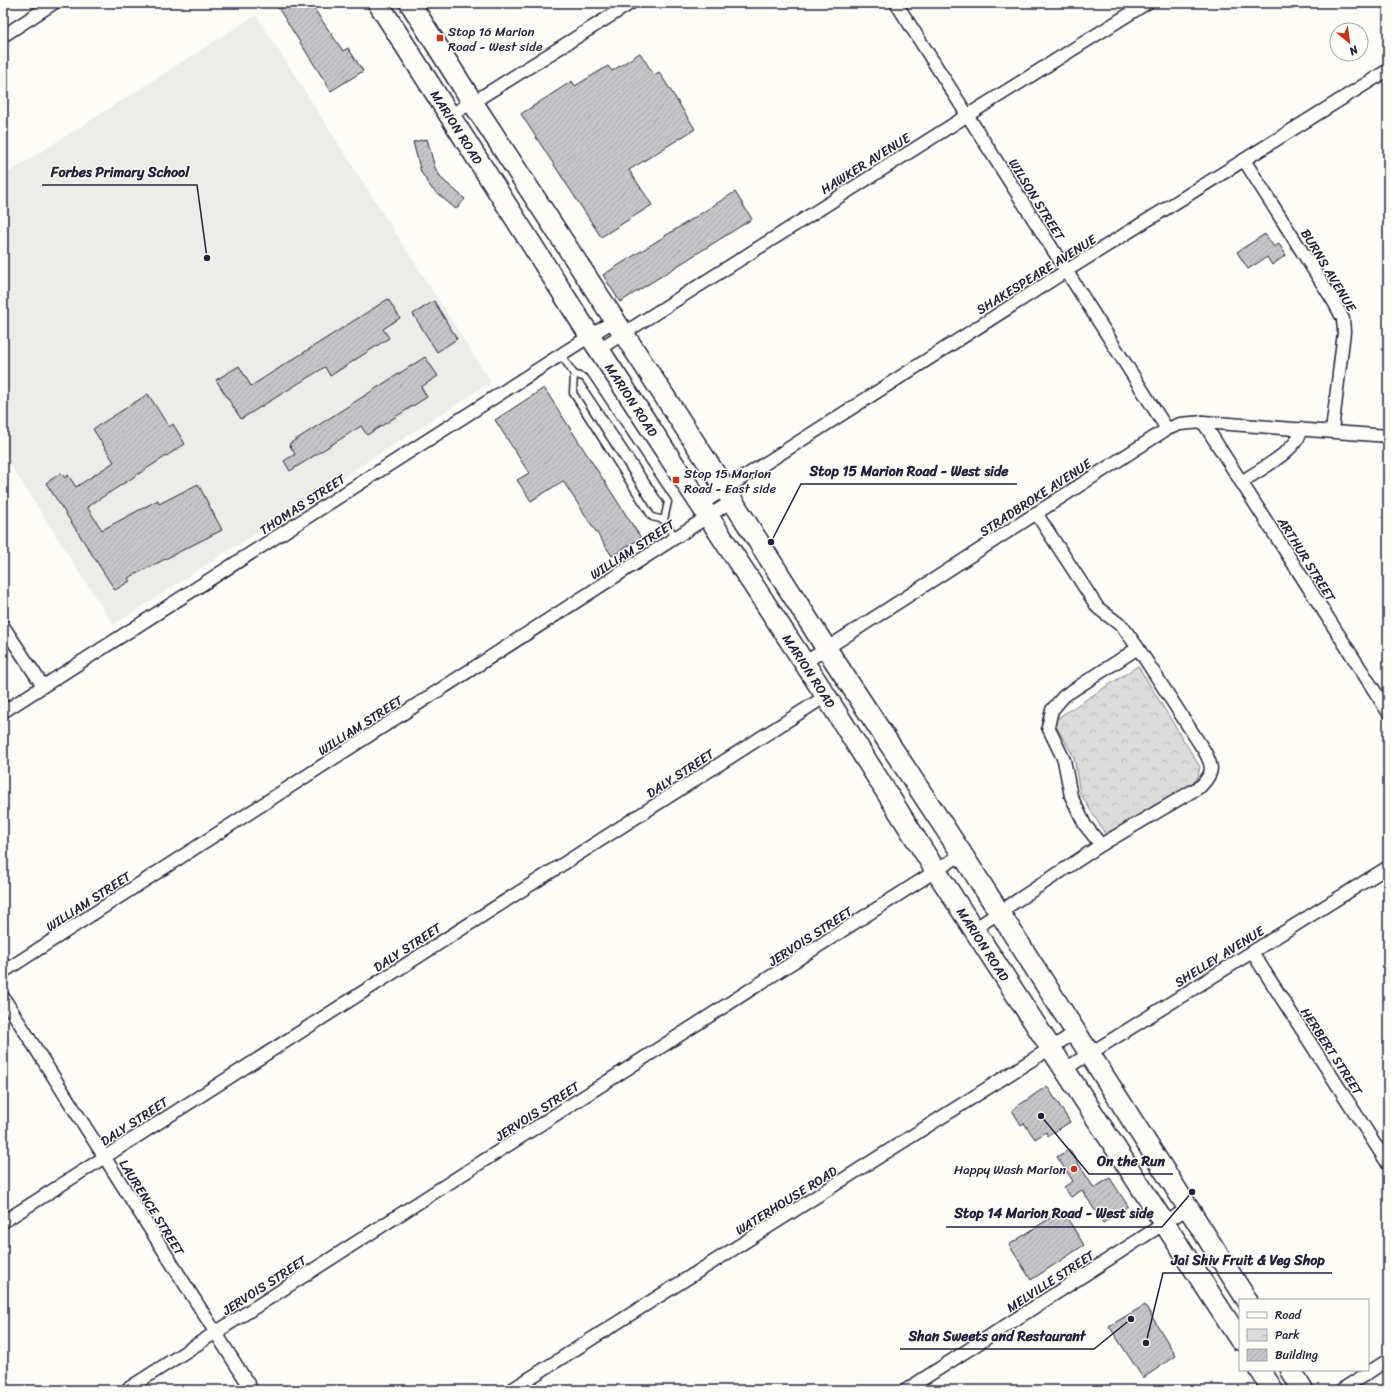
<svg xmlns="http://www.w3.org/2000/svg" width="1391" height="1393" font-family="Sriracha,sans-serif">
	<defs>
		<pattern id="park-crowns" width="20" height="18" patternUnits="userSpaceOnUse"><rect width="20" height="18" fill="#dddcdb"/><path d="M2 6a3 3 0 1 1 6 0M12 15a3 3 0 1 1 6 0" fill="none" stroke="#bdbcbd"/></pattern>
		<pattern id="building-hatch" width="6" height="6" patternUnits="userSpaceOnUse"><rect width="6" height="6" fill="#c6c6c8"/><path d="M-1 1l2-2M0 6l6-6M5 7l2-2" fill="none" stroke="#aaaaad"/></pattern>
	</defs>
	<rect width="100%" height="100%" fill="#fdfcf7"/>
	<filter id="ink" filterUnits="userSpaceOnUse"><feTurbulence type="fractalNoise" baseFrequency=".025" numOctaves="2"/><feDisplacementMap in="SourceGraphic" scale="8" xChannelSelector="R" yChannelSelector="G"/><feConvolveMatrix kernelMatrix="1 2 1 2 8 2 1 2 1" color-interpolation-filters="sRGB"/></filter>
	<g filter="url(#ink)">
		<path fill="#ecece9" d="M256 15 491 382 113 625 3 453V176Z"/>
		<path fill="url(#park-crowns)" stroke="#807f8b" d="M1138 666 1200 767 1197 780 1107 837 1080 793 1074 757 1053 721Z"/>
		<g fill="url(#building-hatch)" stroke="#22223b">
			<path d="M275 3H310L343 51 348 48 363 71 331 91Z"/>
			<path d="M640 53 654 75 659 72 695 129 629 170 652 205 601 237 521 114 572 81 575 86 608 66 612 71Z"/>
			<path d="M427 139 435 168 442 179 465 199 456 209 432 189 421 172 413 142Z"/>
			<path d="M735 192 752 219 620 302 603 275Z"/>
			<path d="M1265 234 1274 247 1279 244 1286 255 1272 265 1267 257 1248 269 1237 252Z"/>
			<path d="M388 299 400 318 383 329 389 338 330 376 325 367 241 419 216 380 239 366 251 386Z"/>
			<path d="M434 301 457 339 437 352 413 314Z"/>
			<path d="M425 357 438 376 421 387 427 397 367 435 361 426 290 471 284 461 295 454 289 444Z"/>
			<path d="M544 388 641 538 612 556 563 481 531 501 517 480 529 473 495 420Z"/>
			<path d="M148 394 169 427 173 424 185 444 87 507 102 530 158 500 159 504 198 484 222 530 128 578 130 581 115 590 46 483 61 473 65 478 68 475 76 487 114 462 93 429Z"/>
			<path d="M1047 1086 1070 1122 1048 1136 1046 1132 1035 1139 1024 1123 1021 1125 1012 1110Z"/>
			<path d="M1069 1149 1094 1188 1110 1178 1128 1206 1103 1223 1082 1190 1071 1197 1064 1187 1073 1181 1057 1157Z"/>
			<path d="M1062 1210 1084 1245 1031 1280 1009 1245Z"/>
			<path d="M1145 1305 1176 1356 1143 1378 1109 1326Z"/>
		</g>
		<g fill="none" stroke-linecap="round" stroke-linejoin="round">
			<defs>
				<g id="service">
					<path d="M561 355 574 374 585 378 668 502 664 520"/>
					<path d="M574 374 573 393 652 517 664 520 676 538"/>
				</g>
				<g id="minor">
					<path d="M896 3 1167 429"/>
					<path d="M3 36 54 3"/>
					<path d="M449 116 478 99 631 3"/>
					<path d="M1244 160 1334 302 1343 319 1344 332 1332 431"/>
					<path d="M599 349 968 115 1147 3"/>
					<path d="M1203 422 1388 712"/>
					<path d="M1241 482C1258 471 1300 449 1301 429"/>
					<path d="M700 505 1066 271 1388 70"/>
					<path d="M3 626 43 686"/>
					<path d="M804 663 1167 429 1180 424 1203 422 1388 436"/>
					<path d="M3 712 615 320"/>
					<path d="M1101 845 1085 825 1071 796 1064 760 1048 727 1052 710 1064 696 1138 648"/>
					<path d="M974 929 1101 845 1201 786C1214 772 1213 767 1205 752L1138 648 1123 627 1098 608 1036 513"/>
					<path d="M1252 952 1388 1164"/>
					<path d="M3 972 732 501"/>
					<path d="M3 997 252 1390"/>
					<path d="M1065 1069 1388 867"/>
					<path d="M3 1222 826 696"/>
					<path d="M126 1390 962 854"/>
					<path d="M511 1390 1076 1032"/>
					<path d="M906 1390 1188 1208"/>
					<path d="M1341 1390 1388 1360"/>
				</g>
				<g id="primary">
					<path id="s1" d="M378 3 590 336 826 696 936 871 1240 1340"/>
					<path d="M410 3 473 103 725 489 826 648 962 854 1247 1300"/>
					<path d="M1260 1370 1273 1390"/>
					<path d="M1291 1370 1303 1390"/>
				</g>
			</defs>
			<use href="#service" stroke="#22223b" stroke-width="9"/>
			<use href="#minor" stroke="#22223b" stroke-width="15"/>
			<use href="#primary" stroke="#22223b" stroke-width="23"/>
			<use href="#service" stroke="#fdfcf7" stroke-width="6"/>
			<use href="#minor" stroke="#fdfcf7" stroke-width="12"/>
			<use href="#primary" stroke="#fdfcf7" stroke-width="20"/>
		</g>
	</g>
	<g fill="#c8321e" stroke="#fdfcf7" stroke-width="1.5">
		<rect x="436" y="34" width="8" height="8" rx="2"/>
		<rect x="672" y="476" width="8" height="8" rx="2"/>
		<circle cx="1074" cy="1169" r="4"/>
	</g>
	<g text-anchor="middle" stroke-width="3" stroke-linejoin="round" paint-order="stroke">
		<g font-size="13" fill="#22223b" stroke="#fdfcf7" text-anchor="start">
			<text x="448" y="36">Stop 16 Marion<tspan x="448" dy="15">Road - West side</tspan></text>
			<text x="684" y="478">Stop 15 Marion<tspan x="684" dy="15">Road - East side</tspan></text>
			<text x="1066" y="1174" text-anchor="end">Happy Wash Marion</text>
		</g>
		<g font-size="13" fill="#22223b" stroke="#fdfcf7">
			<text dy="5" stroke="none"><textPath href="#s1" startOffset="147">MARION ROAD</textPath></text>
			<text transform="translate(865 163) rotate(-32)" y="5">HAWKER AVENUE</text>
			<text transform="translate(1037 199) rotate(58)" y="5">WILSON STREET</text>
			<text transform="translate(1329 270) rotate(59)" y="5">BURNS AVENUE</text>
			<text transform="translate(1036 274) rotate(-32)" y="5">SHAKESPEARE AVENUE</text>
			<text dy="5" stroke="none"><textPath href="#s1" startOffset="471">MARION ROAD</textPath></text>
			<text transform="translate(1035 497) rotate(-33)" y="5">STRADBROKE AVENUE</text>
			<text transform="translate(302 504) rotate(-33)" y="5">THOMAS STREET</text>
			<text transform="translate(632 549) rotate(-33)" y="5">WILLIAM STREET</text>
			<text transform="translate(1307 559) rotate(58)" y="5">ARTHUR STREET</text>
			<text dy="5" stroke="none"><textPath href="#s1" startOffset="795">MARION ROAD</textPath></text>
			<text transform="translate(360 725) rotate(-33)" y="5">WILLIAM STREET</text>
			<text transform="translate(680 773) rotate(-33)" y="5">DALY STREET</text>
			<text transform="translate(88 901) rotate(-33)" y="5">WILLIAM STREET</text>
			<text transform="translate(810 936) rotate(-33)" y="5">JERVOIS STREET</text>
			<text dy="5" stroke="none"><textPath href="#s1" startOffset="1119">MARION ROAD</textPath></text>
			<text transform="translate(407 947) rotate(-33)" y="5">DALY STREET</text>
			<text transform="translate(1219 956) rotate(-32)" y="5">SHELLEY AVENUE</text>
			<text transform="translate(1332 1051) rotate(57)" y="5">HERBERT STREET</text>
			<text transform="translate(537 1111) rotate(-33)" y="5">JERVOIS STREET</text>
			<text transform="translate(134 1121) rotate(-33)" y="5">DALY STREET</text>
			<text transform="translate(786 1200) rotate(-32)" y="5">WATERHOUSE ROAD</text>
			<text transform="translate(152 1207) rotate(58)" y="5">LAURENCE STREET</text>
			<text transform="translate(1050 1281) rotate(-33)" y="5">MELVILLE STREET</text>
			<text transform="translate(264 1285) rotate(-33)" y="5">JERVOIS STREET</text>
		</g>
	</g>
	<path fill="none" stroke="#22223b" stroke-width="1.5" d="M207 258L197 185H42M771 542L801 484H1017M1041 1116L1089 1174H1173M1192 1192L1162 1227H946M1146 1343L1163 1273H1332M1131 1319L1094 1349H900"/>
	<g fill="#22223b" stroke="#fdfcf7" stroke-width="1.5">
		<circle cx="207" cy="258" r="4"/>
		<circle cx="771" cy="542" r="4"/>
		<circle cx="1041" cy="1116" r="4"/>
		<circle cx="1192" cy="1192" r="4"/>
		<circle cx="1146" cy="1343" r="4"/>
		<circle cx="1131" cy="1319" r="4"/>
	</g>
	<g font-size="14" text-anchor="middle" font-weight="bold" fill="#22223b" stroke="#fdfcf7" stroke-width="3" stroke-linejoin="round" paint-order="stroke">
		<text x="120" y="177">Forbes Primary School</text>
		<text x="909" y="476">Stop 15 Marion Road - West side</text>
		<text x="1131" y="1166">On the Run</text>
		<text x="1054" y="1218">Stop 14 Marion Road - West side</text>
		<text x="1248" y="1265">Jai Shiv Fruit &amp; Veg Shop</text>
		<text x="997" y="1341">Shan Sweets and Restaurant</text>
	</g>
	<rect width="1391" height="1393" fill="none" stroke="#fdfcf7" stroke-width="16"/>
	<rect x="8" y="8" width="1375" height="1377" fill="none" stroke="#22223b" stroke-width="1.5" filter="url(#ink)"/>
	<rect x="1239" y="1299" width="130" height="72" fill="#fdfcf7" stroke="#a5a5ac"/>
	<rect x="1247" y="1312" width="20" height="6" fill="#fdfcf7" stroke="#a5a5ac"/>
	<text x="1275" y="1319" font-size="12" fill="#22223b">Road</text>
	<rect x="1247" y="1329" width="20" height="12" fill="url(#park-crowns)" stroke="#a5a5ac"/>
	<text x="1275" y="1339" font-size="12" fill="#22223b">Park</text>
	<rect x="1247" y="1349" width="20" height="12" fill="url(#building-hatch)" stroke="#a5a5ac"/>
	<text x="1275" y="1359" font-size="12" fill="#22223b">Building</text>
	<g transform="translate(1349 42) rotate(151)"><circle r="19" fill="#fdfcf7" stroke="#a5a5ac"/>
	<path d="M0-3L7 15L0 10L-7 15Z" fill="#c8321e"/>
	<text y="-6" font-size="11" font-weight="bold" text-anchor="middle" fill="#22223b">N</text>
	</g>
</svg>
